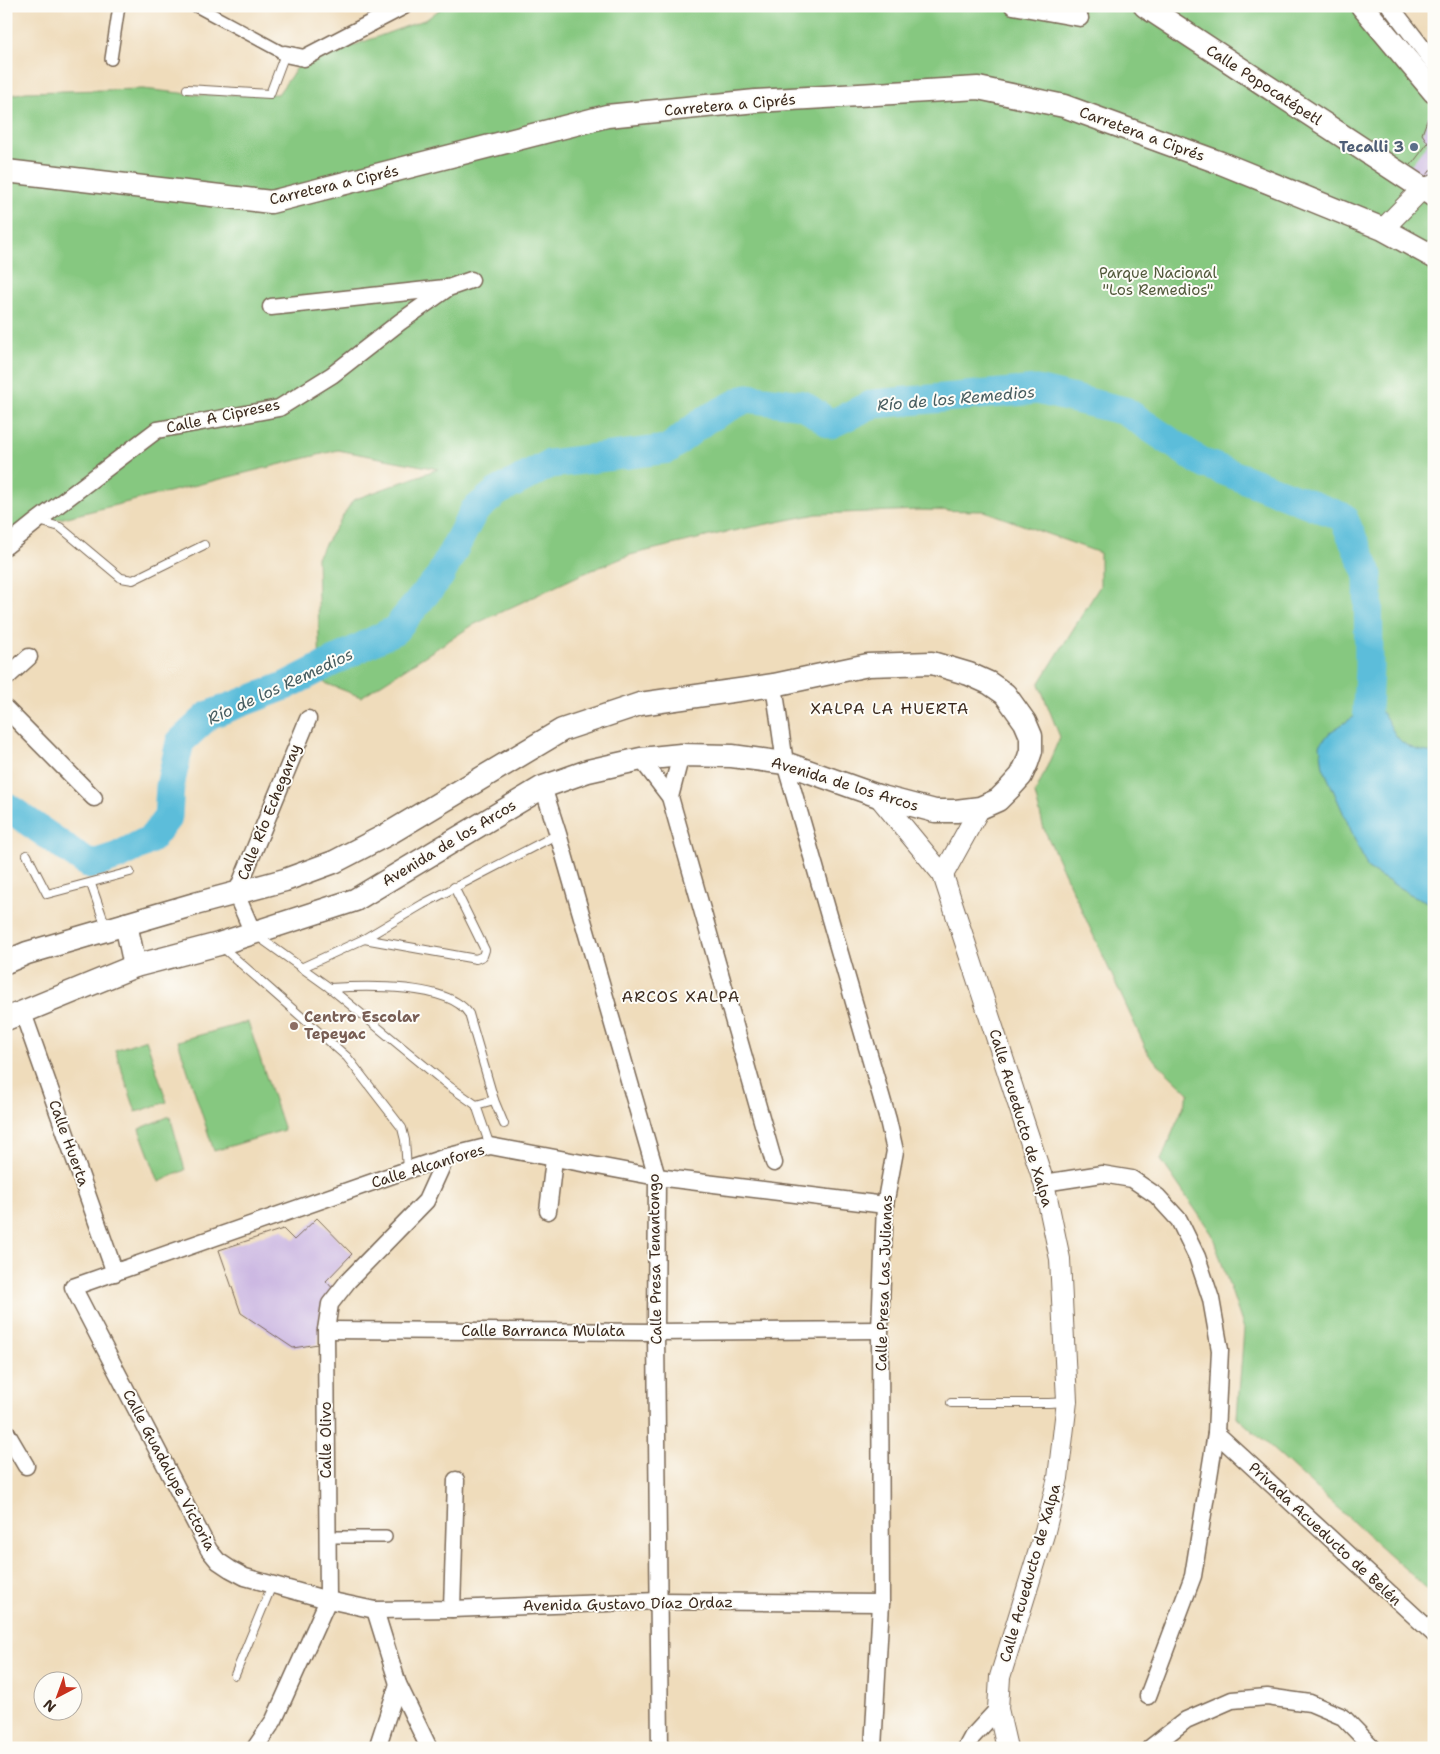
<svg xmlns="http://www.w3.org/2000/svg" width="1440" height="1754" font-family="'Shantell Sans',sans-serif">
	<rect width="100%" height="100%" fill="#fdfcf7"/>
	<filter id="ink" filterUnits="userSpaceOnUse"><feTurbulence type="fractalNoise" baseFrequency=".02" numOctaves="2"/><feDisplacementMap in="SourceGraphic" scale="10" xChannelSelector="R" yChannelSelector="G"/><feConvolveMatrix kernelMatrix="1 2 1 2 8 2 1 2 1" color-interpolation-filters="sRGB"/></filter>
	<filter id="wash" filterUnits="userSpaceOnUse"><feTurbulence type="fractalNoise" baseFrequency=".0096" numOctaves="4" result="noise"/><feDisplacementMap in="SourceGraphic" scale="20" xChannelSelector="R" yChannelSelector="G"/><feGaussianBlur stdDeviation="1.12" result="paint"/><feColorMatrix in="noise" values="0 0 0 0 0 0 0 0 0 0 0 0 0 0 0 0 0 1.4 0 .05"/><feComposite in="paint" operator="in"/></filter>
	<g filter="url(#wash)">
		<rect width="100%" height="100%" fill="#efdcbb"/>
		<g fill="#86c880" stroke="#60794f">
			<path d="M444 6H1355L1434 102V1595L1237 1417 1244 1329 1212 1234 1161 1160 1189 1093 1149 1055 1044 829 1035 794 1060 737 1039 684 1100 586V553L984 511 919 510 817 514 718 534 630 555 580 575 473 625 361 697 320 681 317 557 353 500 438 469 338 450 31 526 6 563V96L26 92 143 89 199 95 278 94 299 65 427 19Z"/>
			<path d="M248 1022 284 1130 214 1151 178 1041Z"/>
			<path d="M146 1039 167 1102 136 1112 115 1050Z"/>
			<path d="M170 1116 185 1170 159 1182 139 1129Z"/>
		</g>
		<path fill="#5cbdda" stroke="#4c747c" d="M1375 707C1387 713 1390 729 1398 738 1407 749 1421 751 1434 753V905L1410 894 1368 869 1323 767 1320 745 1330 732 1360 713Z"/>
		<g fill="none" stroke-linecap="round" stroke-linejoin="round">
			<path stroke="#5cbdda" stroke-width="29" d="M6 806 90 865 118 856 151 839 168 817 170 786 180 742 209 715 285 686 395 630 440 576 474 511 497 492 550 464 668 449 705 420 747 398 803 405 831 424 873 404 1037 390 1125 411 1201 462 1343 517 1368 573 1369 668 1367 710"/>
		</g>
		<g id="blocks">
			<g fill="#ccb8e2">
				<path d="M1434 111V166L1423 180 1408 169 1428 143 1422 134 1429 115Z"/>
				<path d="M317 1218 352 1254 326 1281 335 1291 321 1309 318 1344 293 1348 241 1313 219 1250 283 1229 294 1240Z"/>
			</g>
		</g>
	</g>
	<g filter="url(#ink)">
		<use href="#blocks" fill-opacity="0" stroke="#7a6855" stroke-width="1"/>
		<g fill="none" stroke-linecap="round" stroke-linejoin="round">
			<defs>
				<g id="service">
					<path d="M187 89 270 94 285 54"/>
					<path d="M39 521 60 527 121 578 133 580 204 545"/>
					<path d="M27 855 47 894 130 872"/>
					<path d="M91 884 106 927"/>
					<path d="M256 935 330 988 449 1086 476 1105 490 1146"/>
					<path d="M364 939 476 959 483 956 485 950 454 887"/>
					<path d="M221 946 347 1057 402 1128 405 1140 407 1170"/>
					<path d="M301 968 364 939 423 904 558 834"/>
					<path d="M330 988C364 986 449 983 469 1014L494 1100 504 1124"/>
					<path d="M476 1105 494 1100"/>
					<path d="M951 1403H1049L1066 1402"/>
					<path d="M235 1675 272 1585"/>
				</g>
				<g id="pedestrian">
					<path d="M196 6 285 54"/>
					<path d="M111 59 119 6"/>
					<path d="M327 1537H386"/>
				</g>
				<g id="minor">
					<path d="M1013 6 1080 18"/>
					<path d="M1390 6 1434 63"/>
					<path d="M285 54 304 58 404 6"/>
					<path d="M271 307 445 288"/>
					<path d="M6 546 37 521 157 430 279 408 332 375 400 322 448 288 471 280"/>
					<path d="M6 678 29 657"/>
					<path d="M774 685 785 763 888 1120 895 1151 885 1205 880 1330 881 1603 873 1748"/>
					<path d="M6 709 94 798"/>
					<path d="M641 759 670 797 774 1163"/>
					<path d="M543 787 558 834 657 1177 656 1332 660 1748"/>
					<path d="M670 797 681 755"/>
					<path d="M253 933 236 894 308 719"/>
					<path d="M23 1013 115 1273"/>
					<path d="M1044 1183 1102 1174 1132 1179 1157 1196 1179 1220 1197 1257 1211 1299 1220 1350 1216 1433 1193 1576 1148 1696"/>
					<path d="M548 1211 554 1159"/>
					<path d="M326 1330 656 1332 880 1330"/>
					<path d="M6 1432 26 1466"/>
					<path d="M1216 1433 1434 1634"/>
					<path d="M881 1603 658 1601 452 1609 375 1610 328 1600 245 1577 230 1569 218 1561 209 1550 73 1287 407 1170 446 1157 490 1146 657 1177 885 1205"/>
					<path d="M452 1609 456 1480"/>
					<path d="M375 1610 398 1684 429 1748"/>
					<path d="M255 1748 274 1720 328 1600 326 1330 330 1304 348 1281 426 1201 446 1157"/>
					<path d="M377 1748 398 1684"/>
					<path d="M966 1748 972 1737 998 1709"/>
					<path d="M1150 1748 1186 1720 1232 1700 1267 1697 1310 1703 1343 1717 1373 1748"/>
				</g>
				<g id="tertiary">
					<path d="M1383 229 1422 189 1434 185"/>
					<path d="M878 796 943 875 1044 1183 1060 1259 1067 1401 1058 1478 1045 1531 1000 1677 998 1709 1007 1748"/>
					<path d="M943 875 980 808"/>
				</g>
				<g id="secondary">
					<path d="M1145 6 1434 196"/>
					<path d="M1362 6 1434 92"/>
					<path d="M6 171 271 202 607 116 756 101 978 88 1064 106 1221 163 1383 229 1434 257"/>
					<path d="M126 924 135 966"/>
					<path d="M6 962 27 953 195 904 285 880 334 862 388 834 562 730 640 704 774 685 868 665 932 663 969 674 989 683 1005 694 1025 722 1031 736V751L1027 763 1021 776 1010 788 998 800 980 808 956 811H935L878 796 785 763 732 756 681 755 641 759 588 771 543 787 355 900 219 944 135 966 6 1019"/>
				</g>
			</defs>
			<use href="#service" stroke="#7a6855" stroke-width="10"/>
			<use href="#pedestrian" stroke="#7a6855" stroke-width="14"/>
			<use href="#minor" stroke="#7a6855" stroke-width="19"/>
			<use href="#tertiary" stroke="#7a6855" stroke-width="22"/>
			<use href="#secondary" stroke="#7a6855" stroke-width="25"/>
			<use href="#service" stroke="#fff" stroke-width="8"/>
			<use href="#pedestrian" stroke="#fff" stroke-width="11"/>
			<use href="#minor" stroke="#fff" stroke-width="16"/>
			<use href="#tertiary" stroke="#fff" stroke-width="20"/>
			<use href="#secondary" stroke="#fff" stroke-width="22"/>
		</g>
	</g>
	<circle fill="#5c6f8a" stroke="#fdfcf7" stroke-width="2" cx="1414" cy="147" r="5"/>
	<circle fill="#8d6e63" stroke="#fdfcf7" stroke-width="2" cx="294" cy="1026" r="5"/>
	<g text-anchor="middle" stroke-width="4" stroke-linejoin="round" paint-order="stroke">
		<g font-size="15" fill="#3b2a1e" stroke="#fdfcf7">
			<text transform="translate(1264 85) rotate(33)" y="5">Calle Popocatépetl</text>
			<text transform="translate(730 105) rotate(-5)" y="5">Carretera a Ciprés</text>
			<text transform="translate(1142 134) rotate(20)" y="5">Carretera a Ciprés</text>
			<text transform="translate(334 185) rotate(-13)" y="5">Carretera a Ciprés</text>
			<text transform="translate(223 416) rotate(-12)" y="5">Calle A Cipreses</text>
			<text transform="translate(845 784) rotate(17)" y="5">Avenida de los Arcos</text>
			<text transform="translate(269 812) rotate(-68)" y="5">Calle Río Echegaray</text>
			<text transform="translate(449 843) rotate(-31)" y="5">Avenida de los Arcos</text>
			<text transform="translate(1021 1118) rotate(73)" y="5">Calle Acueducto de Xalpa</text>
			<text transform="translate(69 1143) rotate(70)" y="5">Calle Huerta</text>
			<text transform="translate(428 1166) rotate(-17)" y="5">Calle Alcanfores</text>
			<text transform="translate(655 1259) rotate(-91)" y="5">Calle Presa Tenantongo</text>
			<text transform="translate(884 1283) rotate(-88)" y="5">Calle Presa Las Julianas</text>
			<text x="543" y="1336">Calle Barranca Mulata</text>
			<text transform="translate(326 1440) rotate(-90)" y="5">Calle Olivo</text>
			<text transform="translate(169 1470) rotate(62)" y="5">Calle Guadalupe Victoria</text>
			<text transform="translate(1325 1534) rotate(43)" y="5">Privada Acueducto de Belén</text>
			<text transform="translate(1030 1573) rotate(-74)" y="5">Calle Acueducto de Xalpa</text>
			<text transform="translate(628 1604) rotate(-1)" y="5">Avenida Gustavo Díaz Ordaz</text>
		</g>
		<g font-size="15" font-weight="bold" fill="#4e5e75" stroke="#fdfcf7" text-anchor="end">
			<text x="1404" y="152">Tecalli 3</text>
		</g>
		<g font-size="15" fill="#52593b" stroke="#fdfcf7">
			<text x="1158" y="278">Parque Nacional<tspan x="1158" dy="17">"Los Remedios"</tspan></text>
		</g>
		<g font-size="15" font-weight="bold" fill="#785e54" stroke="#fdfcf7" text-anchor="start">
			<text x="304" y="1022">Centro Escolar<tspan x="304" dy="17">Tepeyac</tspan></text>
		</g>
		<g font-size="16" font-style="italic" fill="#475d60" stroke="#fdfcf7">
			<text transform="translate(956 398) rotate(-5)" y="6">Río de los Remedios</text>
			<text transform="translate(280 686) rotate(-25)" y="6">Río de los Remedios</text>
		</g>
		<g font-size="16" letter-spacing="1" fill="#3b2a1e" stroke="#fdfcf7">
			<text x="890" y="714">XALPA LA HUERTA</text>
			<text x="681" y="1002">ARCOS XALPA</text>
		</g>
	</g>
	<rect width="1440" height="1754" fill="none" stroke="#fdfcf7" stroke-width="25"/>
	<g transform="translate(58 1696) rotate(221)"><circle r="24" fill="#fdfcf7" stroke="#afa8a0"/>
	<path d="M0-4L9 19L0 12L-9 19Z" fill="#c8321e"/>
	<text y="-8" font-size="14" font-weight="bold" text-anchor="middle" fill="#3b2a1e">N</text>
	</g>
</svg>
